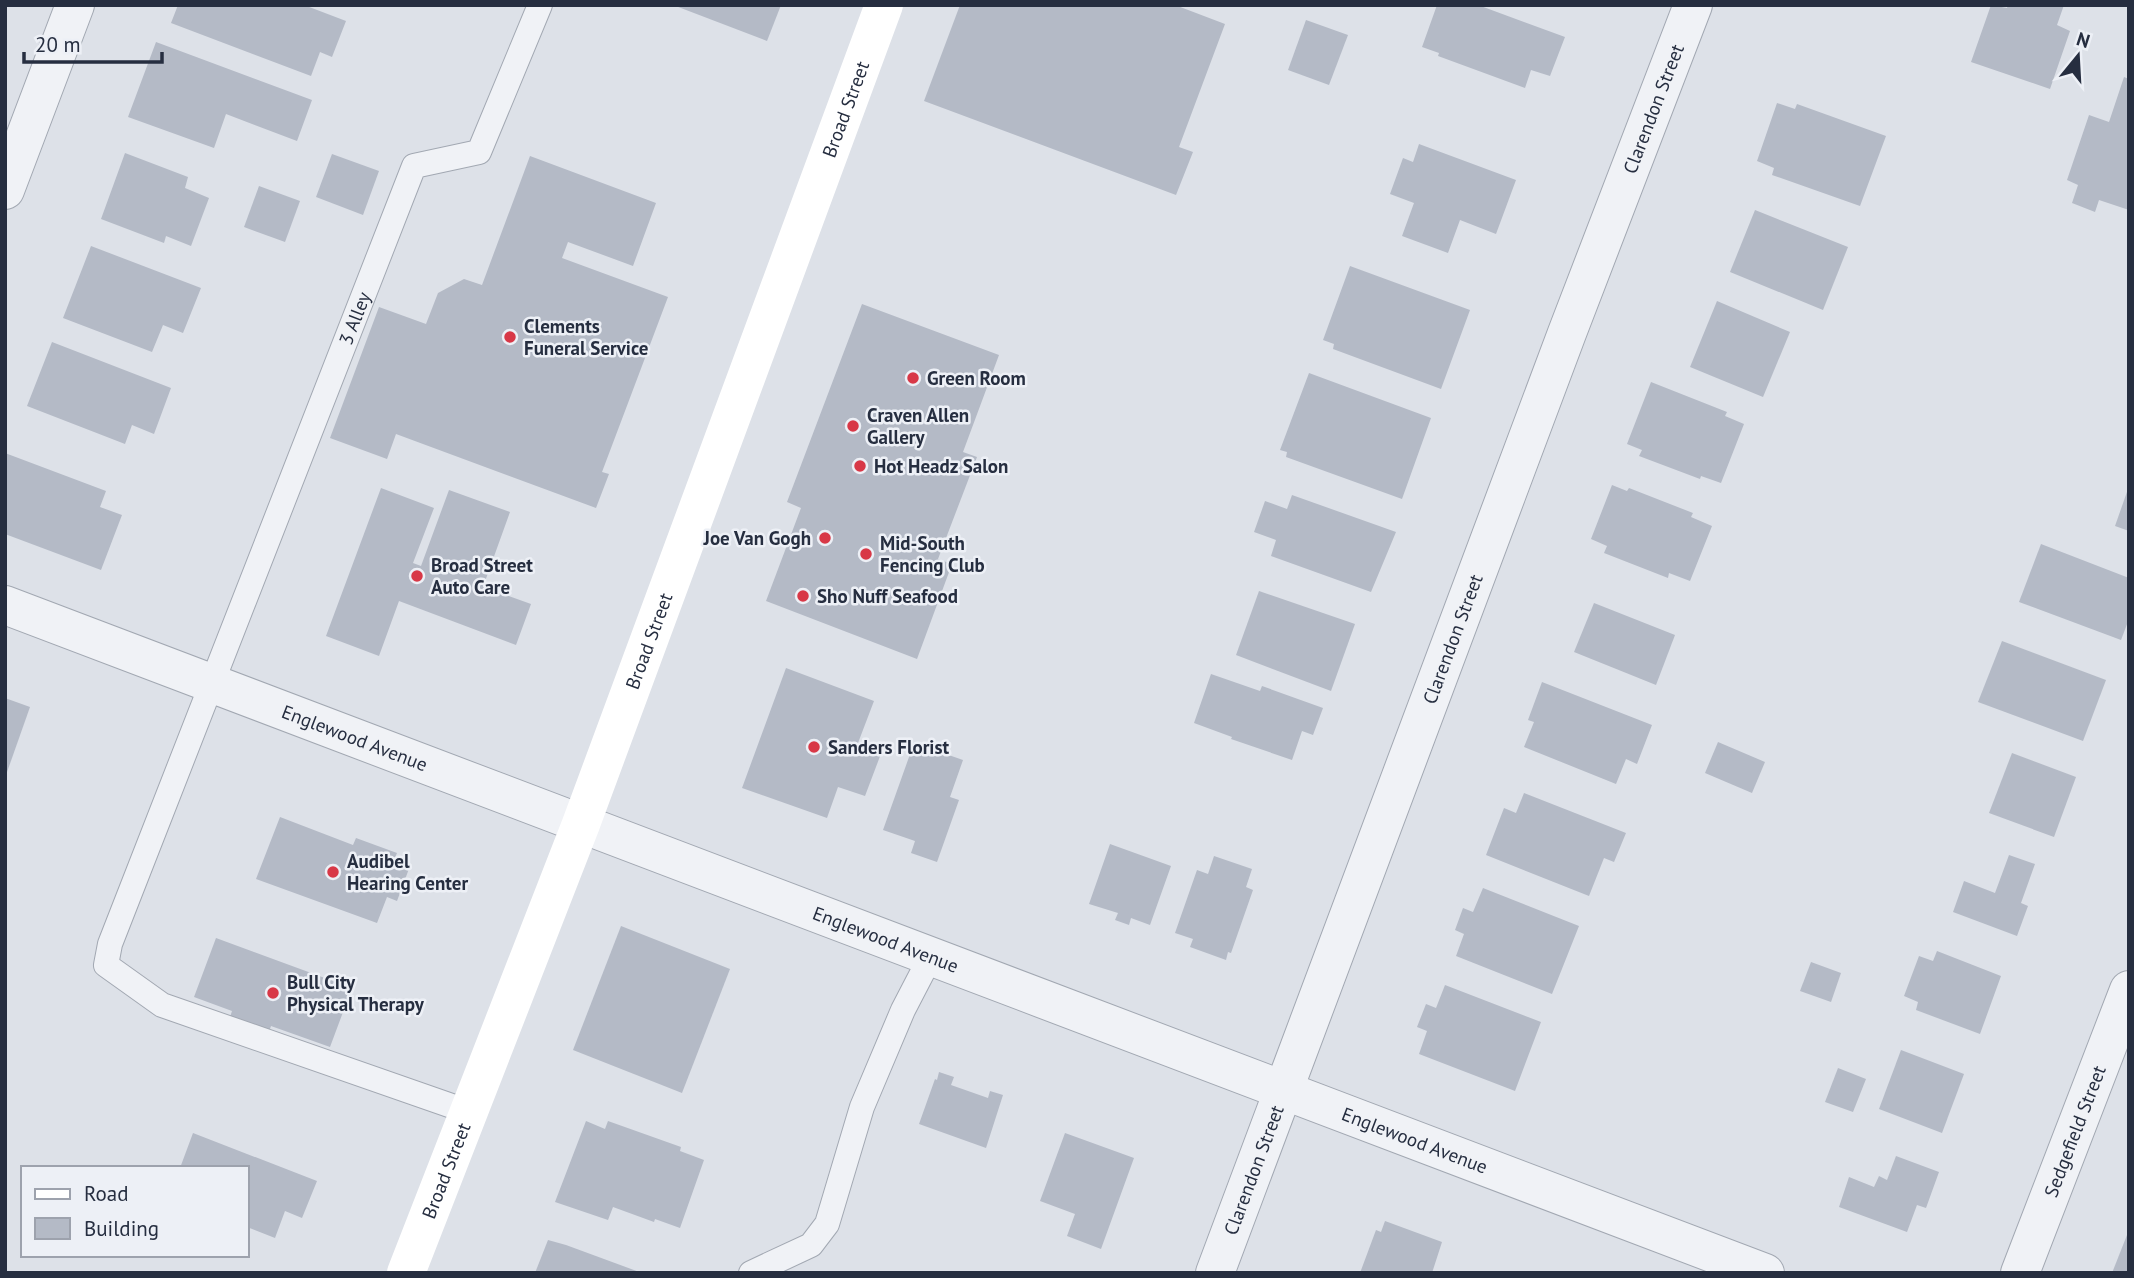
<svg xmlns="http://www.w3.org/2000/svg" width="2134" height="1278" font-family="'PT Sans',sans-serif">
	<rect width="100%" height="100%" fill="#dde1e8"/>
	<g fill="#b4bac6">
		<path d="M178 5H304L346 21 332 57 320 52 311 76 171 23Z"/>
		<path d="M673 5H781L767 41Z"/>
		<path d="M960 5H1175L1225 24 1179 147 1193 152 1176 195 924 101Z"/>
		<path d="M1437 5H1478L1565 37 1550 76 1531 70 1525 88 1438 56 1439 53 1422 47Z"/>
		<path d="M1991 5 2007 8 2008 5H2064L2057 25 2070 31 2050 89 1971 62Z"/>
		<path d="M1306 20 1348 35 1329 85 1288 70Z"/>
		<path d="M156 42 312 100 297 141 226 114 214 148 128 117Z"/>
		<path d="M2124 77 2129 79V210L2099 200 2095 212 2072 203 2078 185 2067 180 2089 115 2109 122Z"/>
		<path d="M1777 103 1795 109 1797 104 1886 136 1860 206 1772 175 1774 168 1757 161Z"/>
		<path d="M1419 144 1516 180 1496 234 1460 220 1448 253 1402 236 1414 203 1390 194 1403 158 1413 162Z"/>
		<path d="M125 153 188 177 185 188 209 198 191 246 166 236 164 243 101 219Z"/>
		<path d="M332 154 379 171 363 215 316 197Z"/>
		<path d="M530 156 656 203 633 266 568 242 562 258 668 297 602 472 609 474 596 508 396 434 387 459 330 438 379 307 426 324 438 293 464 279 482 285Z"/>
		<path d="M259 186 300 201 285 242 244 227Z"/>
		<path d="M1755 210 1848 247 1823 310 1730 272Z"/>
		<path d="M91 246 201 288 183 333 163 325 152 352 63 318Z"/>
		<path d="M1350 266 1470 310 1441 389 1333 349 1334 344 1323 340Z"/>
		<path d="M1717 301 1790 332 1763 397 1690 367Z"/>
		<path d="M862 304 999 355 963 452 977 457 938 559 952 564 917 659 766 601 801 508 787 502Z"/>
		<path d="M52 342 171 388 154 434 132 425 125 444 27 406Z"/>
		<path d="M1309 373 1431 418 1402 499 1286 457 1287 452 1280 450Z"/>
		<path d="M1651 382 1727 412 1725 416 1744 424 1721 483 1701 476 1700 479 1639 456 1642 450 1627 444Z"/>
		<path d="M5 453 106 491 100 507 122 515 101 570 5 534Z"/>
		<path d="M1612 485 1627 491 1629 488 1693 513 1691 517 1712 526 1690 581 1669 573 1668 578 1604 553 1607 546 1591 539Z"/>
		<path d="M381 488 434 508 413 563 421 566 449 490 510 512 483 587 531 604 516 645 399 601 379 656 326 636Z"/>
		<path d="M2128 489H2129V531L2115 526Z"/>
		<path d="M1292 495 1396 532 1371 592 1271 556 1276 540 1254 532 1265 501 1287 509Z"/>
		<path d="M2041 544 2129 578V619L2121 640 2019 602Z"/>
		<path d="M1259 591 1355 624 1331 691 1236 655Z"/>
		<path d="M1594 603 1675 635 1656 685 1574 652Z"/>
		<path d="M2002 641 2106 680 2083 741 1978 702Z"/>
		<path d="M786 668 874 701 858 743 882 751 865 796 838 787 827 818 742 788Z"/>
		<path d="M1211 674 1260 691 1262 686 1323 708 1313 735 1302 731 1292 760 1231 739 1232 737 1194 723Z"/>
		<path d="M1542 682 1652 725 1637 764 1626 759 1616 784 1524 747 1534 722 1528 720Z"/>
		<path d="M5 698 30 707 6 775H5Z"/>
		<path d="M1718 742 1765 762 1752 793 1705 773Z"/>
		<path d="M914 743 963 760 950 797 959 800 937 862 911 853 915 841 883 830Z"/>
		<path d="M2012 753 2076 777 2054 837 1989 813Z"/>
		<path d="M1524 793 1626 833 1614 862 1604 858 1589 896 1486 855 1504 808 1516 813Z"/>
		<path d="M280 817 353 845 356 838 397 853 394 860 410 866 397 901 387 897 377 923 256 879Z"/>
		<path d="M1110 844 1171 866 1150 925 1131 918 1129 925 1115 920 1118 913 1089 904Z"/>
		<path d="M2009 855 2035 864 2021 903 2028 906 2017 936 1953 912 1964 881 1995 893Z"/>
		<path d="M1214 856 1252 869 1246 887 1253 890 1231 953 1228 952 1226 960 1190 947 1193 939 1175 933 1197 870 1208 874Z"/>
		<path d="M1483 888 1579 926 1552 994 1456 956 1464 934 1455 930 1463 908 1473 912Z"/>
		<path d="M621 926 730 969 682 1093 573 1050Z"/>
		<path d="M216 938 352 988 330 1047 271 1026 269 1032 230 1017 232 1011 194 997Z"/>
		<path d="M1937 951 2001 976 1980 1034 1916 1010 1918 1002 1904 996 1919 956 1933 961Z"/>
		<path d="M1811 962 1841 973 1831 1002 1800 991Z"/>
		<path d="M1445 985 1541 1022 1515 1091 1419 1054 1427 1031 1417 1027 1426 1004 1436 1008Z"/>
		<path d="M1901 1050 1964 1074 1942 1133 1879 1109Z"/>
		<path d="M1838 1068 1866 1079 1853 1112 1825 1102Z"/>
		<path d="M939 1072 954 1077 951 1085 988 1098 990 1091 1003 1095 986 1148 919 1124 935 1079 937 1080Z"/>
		<path d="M586 1121 605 1129 608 1121 681 1147 680 1151 704 1160 680 1228 655 1219 654 1222 613 1207 608 1220 555 1202Z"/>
		<path d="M193 1133 317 1181 302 1218 285 1211 275 1238 247 1227V1168H180Z"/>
		<path d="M1065 1133 1134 1158 1101 1249 1067 1236 1075 1214 1040 1201Z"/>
		<path d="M1896 1156 1939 1172 1926 1208 1917 1205 1907 1232 1839 1207 1849 1177 1874 1187 1879 1176 1887 1180Z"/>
		<path d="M1385 1221 1442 1242 1432 1273H1360L1376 1230 1381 1232Z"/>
		<path d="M2129 1230V1273H2112Z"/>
		<path d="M548 1240 566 1245 642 1273H535Z"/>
	</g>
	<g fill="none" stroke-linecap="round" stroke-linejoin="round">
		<defs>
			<g id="lane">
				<path id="s1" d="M469 1112 162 1005 106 965 110 944 414 166 479 152 540 5"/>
				<path d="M751 1273 811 1245 827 1224 862 1107 903 1010 931 956"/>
			</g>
			<g id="street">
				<path d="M5 190 75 5"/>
				<path id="s2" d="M5 605 1765 1273"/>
				<path id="s3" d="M1215 1273 1567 333 1693 5"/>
				<path id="s4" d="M2020 1273 2129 990"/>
			</g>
		</defs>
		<use href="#lane" stroke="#a2a8b2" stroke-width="26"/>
		<use href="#street" stroke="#a2a8b2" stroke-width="40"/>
		<use href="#lane" stroke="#f0f2f6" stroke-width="24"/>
		<use href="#street" stroke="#f0f2f6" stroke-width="38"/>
		<path stroke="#fff" stroke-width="38" id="s5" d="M406 1273 581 824 884 5"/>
	</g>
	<g fill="#d83847" stroke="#edf0f6" stroke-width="2.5">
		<circle cx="510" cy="337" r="7"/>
		<circle cx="913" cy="378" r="7"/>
		<circle cx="853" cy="426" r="7"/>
		<circle cx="860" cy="466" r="7"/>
		<circle cx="825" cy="538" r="7"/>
		<circle cx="866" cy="554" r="7"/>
		<circle cx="417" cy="576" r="7"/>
		<circle cx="803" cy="596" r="7"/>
		<circle cx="814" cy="747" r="7"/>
		<circle cx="333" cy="872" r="7"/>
		<circle cx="273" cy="993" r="7"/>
	</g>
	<g text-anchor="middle" stroke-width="5" stroke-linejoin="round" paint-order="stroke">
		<g font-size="19" fill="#262e40" stroke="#edf0f6">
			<text dy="7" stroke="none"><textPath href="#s3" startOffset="1244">Clarendon Street</textPath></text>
			<text dy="7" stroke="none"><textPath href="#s5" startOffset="1244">Broad Street</textPath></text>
			<text dy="7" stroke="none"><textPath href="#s1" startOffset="1087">3 Alley</textPath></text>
			<text dy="7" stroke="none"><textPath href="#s3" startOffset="677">Clarendon Street</textPath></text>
			<text dy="7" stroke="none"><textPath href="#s5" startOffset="677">Broad Street</textPath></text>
			<text dy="7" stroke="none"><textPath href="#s2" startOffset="374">Englewood Avenue</textPath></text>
			<text dy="7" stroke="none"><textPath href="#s2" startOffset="942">Englewood Avenue</textPath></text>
			<text dy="7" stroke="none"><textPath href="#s4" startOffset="152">Sedgefield Street</textPath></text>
			<text dy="7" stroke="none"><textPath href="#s2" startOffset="1508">Englewood Avenue</textPath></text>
			<text dy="7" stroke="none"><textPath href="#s5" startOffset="110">Broad Street</textPath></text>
			<text dy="7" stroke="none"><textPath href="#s3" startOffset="110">Clarendon Street</textPath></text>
		</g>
		<g font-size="19" font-weight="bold" fill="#262e40" stroke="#edf0f6" text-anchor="start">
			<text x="524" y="333">Clements<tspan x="524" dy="22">Funeral Service</tspan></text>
			<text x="927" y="385">Green Room</text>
			<text x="867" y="422">Craven Allen<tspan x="867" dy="22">Gallery</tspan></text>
			<text x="874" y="473">Hot Headz Salon</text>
			<text x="811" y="545" text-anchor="end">Joe Van Gogh</text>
			<text x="880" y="550">Mid-South<tspan x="880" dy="22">Fencing Club</tspan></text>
			<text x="431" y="572">Broad Street<tspan x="431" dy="22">Auto Care</tspan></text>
			<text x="817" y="603">Sho Nuff Seafood</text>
			<text x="828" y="754">Sanders Florist</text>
			<text x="347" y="868">Audibel<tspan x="347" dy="22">Hearing Center</tspan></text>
			<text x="287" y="989">Bull City<tspan x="287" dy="22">Physical Therapy</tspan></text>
		</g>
	</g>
	<rect width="2134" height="1278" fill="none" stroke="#262e40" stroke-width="14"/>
	<rect x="21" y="1166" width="228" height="91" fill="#edf0f6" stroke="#9da2ad" stroke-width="2"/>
	<rect x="35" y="1189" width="35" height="10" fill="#ffffff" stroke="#9da2ad" stroke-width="2"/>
	<text x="84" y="1201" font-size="21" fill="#262e40">Road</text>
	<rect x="35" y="1218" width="35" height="21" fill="#b4bac6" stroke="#9da2ad" stroke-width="2"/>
	<text x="84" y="1236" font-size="21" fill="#262e40">Building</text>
	<g transform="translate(2078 56) rotate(18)" stroke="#edf0f6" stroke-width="5" paint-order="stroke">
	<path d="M0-5L12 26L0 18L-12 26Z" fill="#262e40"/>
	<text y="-10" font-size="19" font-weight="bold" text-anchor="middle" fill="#262e40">N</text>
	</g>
	<path d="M24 52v10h138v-10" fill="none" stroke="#262e40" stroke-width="3.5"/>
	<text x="35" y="52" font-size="21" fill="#262e40" stroke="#edf0f6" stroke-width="5" paint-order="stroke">20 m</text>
</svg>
